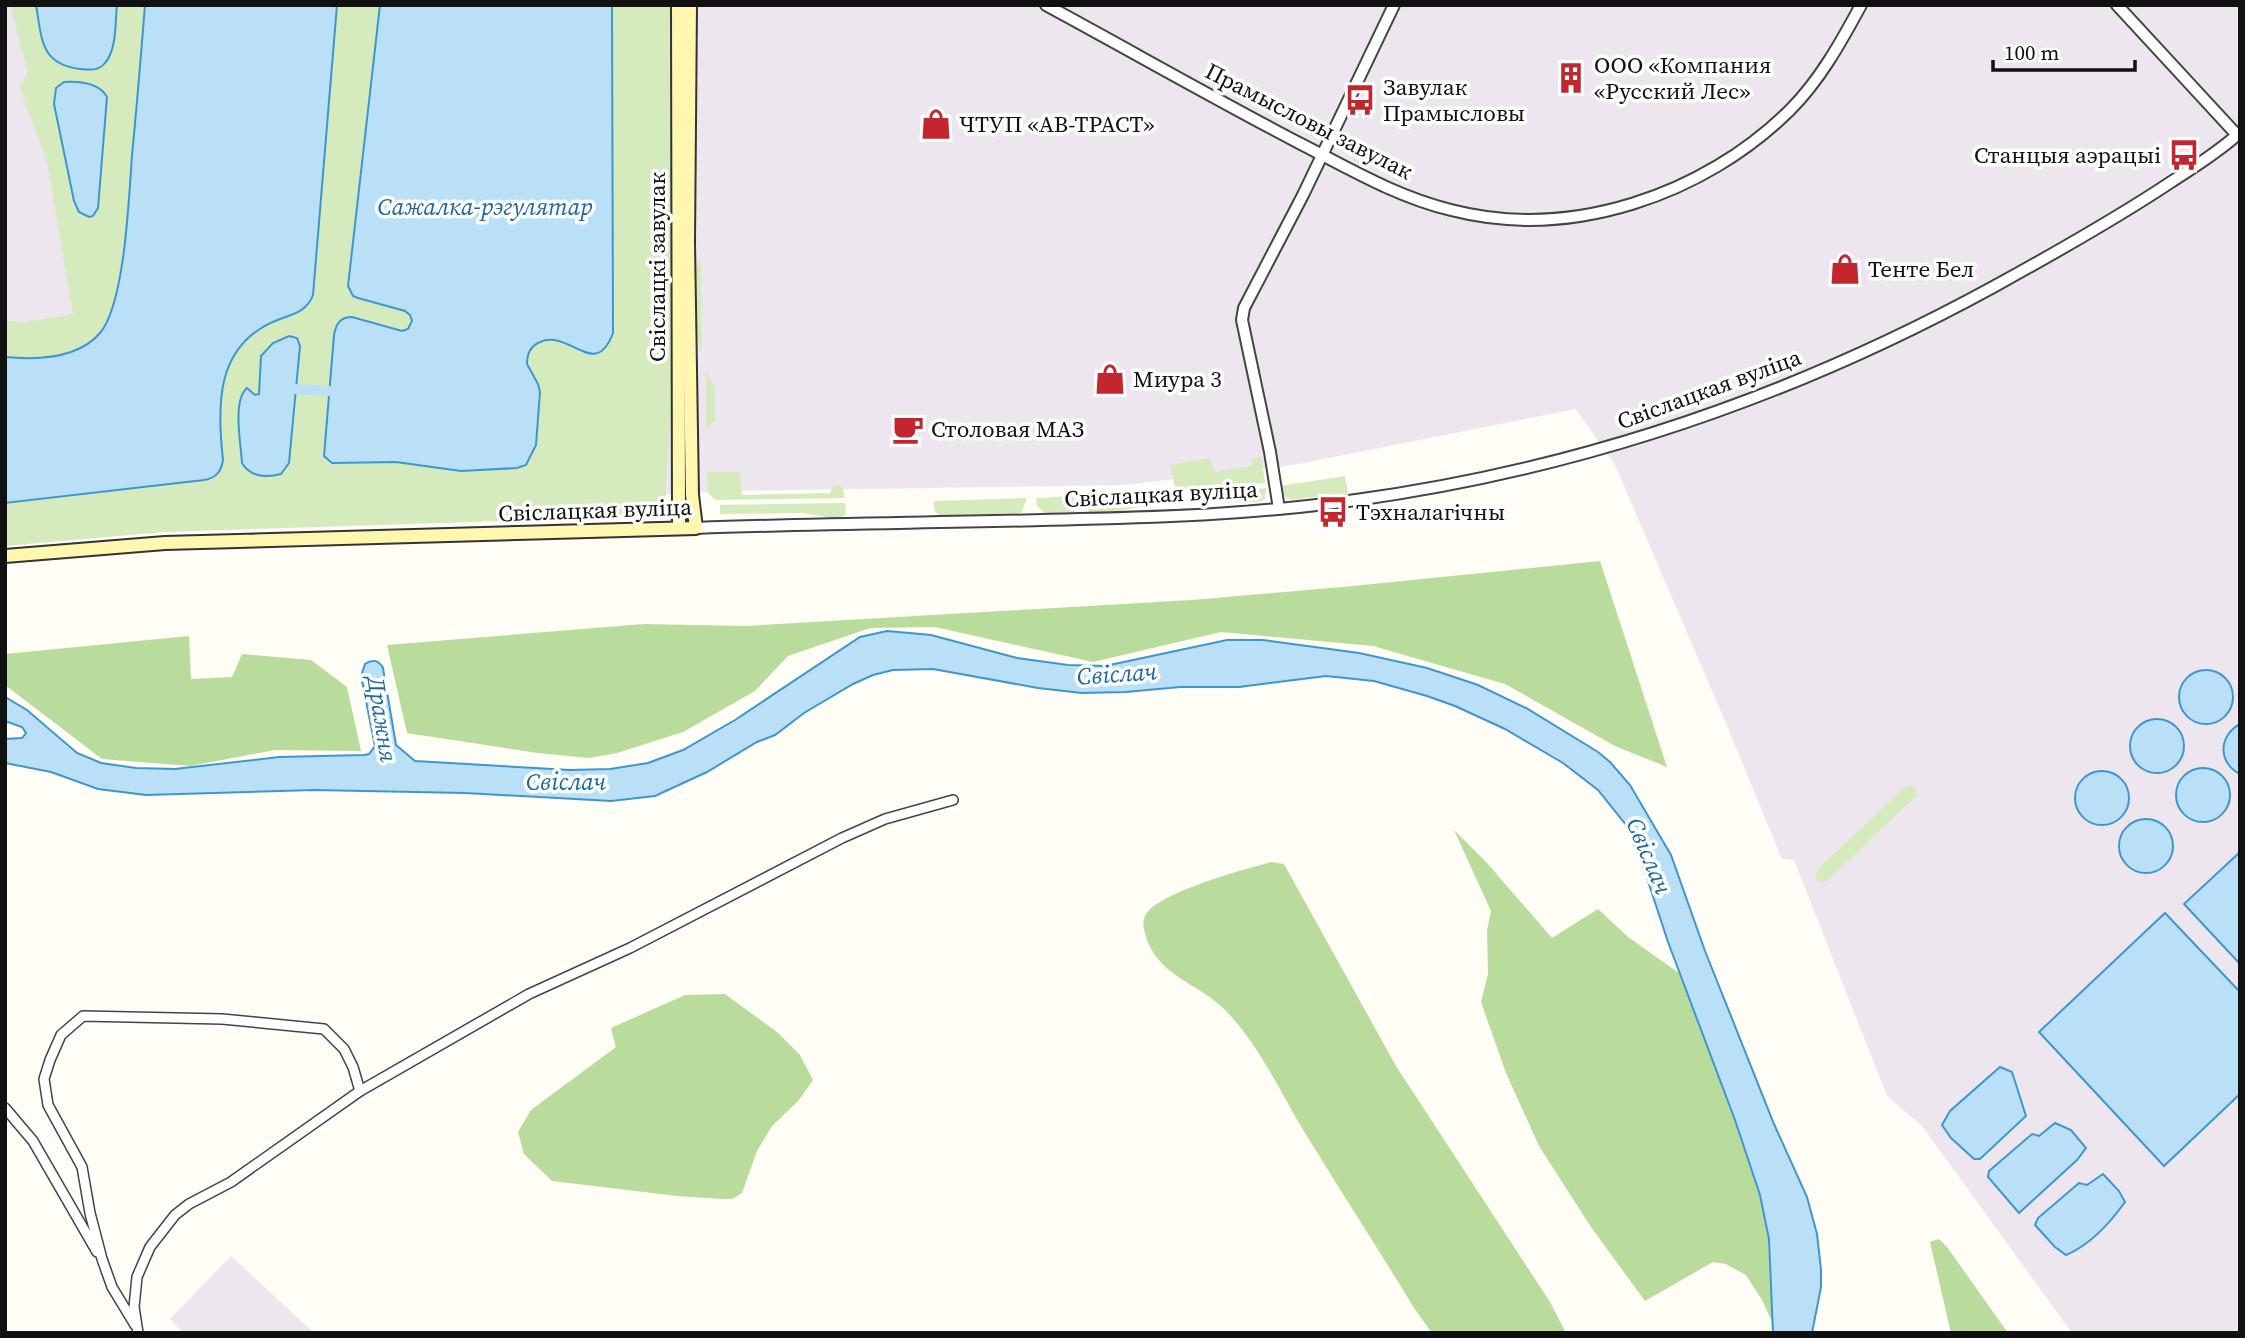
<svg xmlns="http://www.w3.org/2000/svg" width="2245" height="1338" font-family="'Source Serif 4',serif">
	<rect width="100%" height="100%" fill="#fffdf5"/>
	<g fill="#eee6ef">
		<path d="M5 5H2240V1333H2072L1922 1126 1887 1096 1794 860 1782 859 1725 721 1615 465 1576 409 1293 465 1124 485 735 491 5 525Z"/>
		<path d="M231 1256 314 1333H183L170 1319Z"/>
	</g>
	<g fill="#d5ebbd">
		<path d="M10 5H672L673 383 665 504 652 514 505 521 165 532 5 546V321L25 322 73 314 47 162 19 86 28 72Z"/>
		<path d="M698 263H701L702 350 700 352 696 322 694 269Z"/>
		<path d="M706 371 715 386V420L706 430Z"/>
		<path d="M1261 457 1265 483 1176 491 1170 465 1210 458 1214 472 1252 466V459Z"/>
		<path d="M707 472H740L742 495 830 493 832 488 837 485 843 487 844 498 715 500 708 493Z"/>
		<path d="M1345 476 1348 493 1290 500 1282 494 1280 486Z"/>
		<path d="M1266 488 1265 499 1259 502H1219L1218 494Z"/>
		<path d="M1078 496 1074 513H1045L1037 506 1036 498Z"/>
		<path d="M1138 496 1155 499 1156 502 1135 508 1089 515 1087 498Z"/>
		<path d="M1027 498 1021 513 940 516 934 510V501Z"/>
		<path d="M845 503 846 514 839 519 802 513 720 514V505Z"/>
		<path d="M1910 786 1915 788 1917 792 1915 797 1827 881 1819 882 1816 879 1817 870 1905 787Z"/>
	</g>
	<g fill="#b9dc9c">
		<path d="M1600 561 1667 767 1615 746 1505 684 1373 646 1221 632 1093 662 935 627 870 628 788 656 755 691 683 732 617 753 589 758 537 753 407 733 387 645 644 624 745 626 1192 600 1353 586Z"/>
		<path d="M189 636 191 679 232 677 242 654 311 660 347 687 361 751 275 750 190 766 102 759 5 685V654Z"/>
		<path d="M1454 830 1487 863 1552 938 1598 909 1628 937 1679 973 1735 1120 1760 1195 1769 1239 1773 1324 1762 1300 1746 1275 1726 1264 1713 1262 1645 1301 1591 1227 1539 1146 1506 1073 1481 1002 1488 974 1487 931 1491 911Z"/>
		<path d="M1271 862 1284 864 1396 1066 1550 1302 1566 1333H1432L1414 1308C1378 1248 1339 1189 1302 1128 1279 1089 1259 1046 1228 1013 1203 985 1161 978 1147 940 1145 933 1142 926 1144 919 1149 894 1247 869 1271 862Z"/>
		<path d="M725 994 777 1032 800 1055 813 1080 799 1100 772 1126 757 1151 742 1193 732 1199H722L677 1196 552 1181 524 1154 518 1132 531 1110 616 1047 611 1028 685 995Z"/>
		<path d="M1939 1239 1947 1247 2008 1333H1951L1930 1242Z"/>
	</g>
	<g fill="#b9e0f7" stroke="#3f96cf" stroke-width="2">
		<path d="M36 5H117C115 23 117 49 105 63 99 71 89 70 80 69 40 64 42 39 36 5Z"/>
		<path d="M145 5H337L313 295C306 313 292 314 275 321 215 346 217 407 223 460 221 473 215 478 204 480L5 503V357C37 360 78 359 100 333 125 304 129 196 132 155 137 105 141 55 145 5Z"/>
		<path d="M380 5H612L613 333C595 381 570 329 540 342 530 346 527 354 527 364L538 384 540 392 536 445 526 465 517 468 461 471 396 462 332 463 324 456 334 335C336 324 340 317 352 317L402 331 408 329 412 321 410 315 405 311 358 298 353 296 348 286Z"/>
		<path d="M64 82C80 81 99 83 107 97L98 208 93 216 89 217 79 212 74 201 54 104 56 88Z"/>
		<path d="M289 336 297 338 300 346 289 463 281 474C267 478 250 477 242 463 241 444 232 401 247 388L255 395 259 394 261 356 273 343Z"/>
		<path d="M887 631 931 635 1017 658 1068 665 1105 666 1227 640H1263L1359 653 1427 668 1478 685 1526 708 1598 752 1610 762 1630 785 1671 855 1705 951 1774 1124 1807 1197 1817 1234 1821 1270V1287L1812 1333H1773L1769 1239 1760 1195 1735 1120 1668 942 1645 872 1626 825 1598 790 1563 763 1505 729 1455 706 1427 696 1374 681 1326 676 1239 687H1180L1126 692 1082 693 1038 688 933 669 893 670 873 675 853 684 804 713 775 735 757 742 707 772 655 796 611 801 465 793 314 790 146 795 98 789 51 772 5 763V739L22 738 26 733 22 727 5 721V697L27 710 77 753 101 763 136 768 175 769 279 757 364 755 369 754 375 746 361 676 365 664C372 659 379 660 383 668L396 745 415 761 570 770 610 769 648 763 683 750 735 720 860 637Z"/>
		<circle cx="2206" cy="697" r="27"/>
		<circle cx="2157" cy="746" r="27"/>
		<path d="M2240 724V774C2218 763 2218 736 2240 724Z"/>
		<circle cx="2203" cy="795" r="27"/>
		<circle cx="2102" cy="798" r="27"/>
		<circle cx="2146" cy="846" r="27"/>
		<path d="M2240 852V964L2184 904Z"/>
		<path d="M2165 913 2240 992V1094L2164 1166 2039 1032Z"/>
		<path d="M2000 1067 2012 1072 2026 1116 1980 1159H1974L1951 1138 1942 1125 1950 1111Z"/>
		<path d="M2055 1123 2071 1130 2086 1148 2077 1160 2019 1213 1988 1177 1989 1171 2032 1134 2039 1136Z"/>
		<path d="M2103 1174 2119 1191 2125 1202C2110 1223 2090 1245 2066 1255L2055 1247 2035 1225 2038 1218 2079 1183 2087 1185Z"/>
	</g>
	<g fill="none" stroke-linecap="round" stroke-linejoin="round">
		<path stroke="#b9e0f7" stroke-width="10" d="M295 389 329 391"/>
		<defs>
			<g id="minor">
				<path d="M5 1108 33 1141 97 1252"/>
				<path d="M135 1325 112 1287 102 1259 90 1213 82 1167 48 1105 44 1079 50 1060 61 1035 83 1016 222 1019 324 1029 344 1049 353 1067 360 1091"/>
				<path d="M138 1333 134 1307 137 1277 150 1247 175 1215 189 1204 231 1182 360 1091 529 994 630 948 842 838 885 819 953 800"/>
			</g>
			<g id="tertiary">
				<path d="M1046 5C1131 51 1215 99 1301 144 1350 169 1397 197 1451 210 1571 241 1704 195 1790 110 1820 80 1841 42 1861 5"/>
				<path d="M1279 509 1270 452 1242 320 1244 308 1303 195 1394 5"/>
				<path d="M696 528C824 523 952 523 1079 519 1172 517 1265 513 1356 500 1581 469 1796 395 1995 286 2055 253 2114 220 2171 182 2194 167 2217 153 2237 135L2117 5"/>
			</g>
			<g id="secondary">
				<path d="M678 5 679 528"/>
				<path d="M5 556 165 543 696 528 692 495 688 243 690 5"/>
			</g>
		</defs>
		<use href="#minor" stroke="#444" stroke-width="12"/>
		<use href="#tertiary" stroke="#444" stroke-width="14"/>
		<use href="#secondary" stroke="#333" stroke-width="16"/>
		<use href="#minor" stroke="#fff" stroke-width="9"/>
		<use href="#tertiary" stroke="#fff" stroke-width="10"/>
		<use href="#secondary" stroke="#fff6b0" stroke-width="12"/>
	</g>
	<defs>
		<symbol id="building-bare" viewBox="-9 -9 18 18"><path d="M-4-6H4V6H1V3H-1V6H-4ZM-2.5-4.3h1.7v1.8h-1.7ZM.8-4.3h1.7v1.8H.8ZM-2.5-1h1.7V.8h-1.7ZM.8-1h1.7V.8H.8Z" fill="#c4262e" stroke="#fff" stroke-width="2.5" paint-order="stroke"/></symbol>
		<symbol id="bus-bare" viewBox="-9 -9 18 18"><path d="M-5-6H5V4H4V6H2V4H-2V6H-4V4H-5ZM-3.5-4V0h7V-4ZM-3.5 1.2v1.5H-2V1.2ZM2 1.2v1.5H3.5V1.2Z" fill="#c4262e" stroke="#fff" stroke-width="2.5" paint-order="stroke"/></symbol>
		<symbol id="shop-bare" viewBox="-9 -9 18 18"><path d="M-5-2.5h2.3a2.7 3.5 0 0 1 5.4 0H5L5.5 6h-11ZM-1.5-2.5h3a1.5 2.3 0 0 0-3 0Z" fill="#c4262e" stroke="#fff" stroke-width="2.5" paint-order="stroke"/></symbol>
		<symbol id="cafe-bare" viewBox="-9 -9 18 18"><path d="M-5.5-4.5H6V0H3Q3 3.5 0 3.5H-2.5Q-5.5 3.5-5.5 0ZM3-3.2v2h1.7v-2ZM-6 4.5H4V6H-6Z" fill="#c4262e" stroke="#fff" stroke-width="2.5" paint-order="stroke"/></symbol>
	</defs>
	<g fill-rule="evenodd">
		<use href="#building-bare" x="1549" y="56" width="44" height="44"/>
		<use href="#bus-bare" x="1338" y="78" width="44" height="44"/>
		<use href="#shop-bare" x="914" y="102" width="44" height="44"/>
		<use href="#bus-bare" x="2162" y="133" width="44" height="44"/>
		<use href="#shop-bare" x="1823" y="247" width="44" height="44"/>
		<use href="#shop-bare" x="1088" y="357" width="44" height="44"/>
		<use href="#cafe-bare" x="886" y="407" width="44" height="44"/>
		<use href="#bus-bare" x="1311" y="490" width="44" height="44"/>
	</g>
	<g text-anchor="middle" stroke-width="7" stroke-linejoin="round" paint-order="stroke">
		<g font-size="23" fill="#111" stroke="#fff" text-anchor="start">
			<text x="1594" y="73">ООО «Компания<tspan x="1594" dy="26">«Русский Лес»</tspan></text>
			<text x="1383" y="95">Завулак<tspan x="1383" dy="26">Прамысловы</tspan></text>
			<text x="959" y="132">ЧТУП «АВ-ТРАСТ»</text>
			<text x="2161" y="163" text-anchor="end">Станцыя аэрацыі</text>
			<text x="1868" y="277">Тенте Бел</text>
			<text x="1133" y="387">Миура 3</text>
			<text x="931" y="437">Столовая МАЗ</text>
			<text x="1356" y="520">Тэхналагічны</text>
		</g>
		<g font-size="23" fill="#111" stroke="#fff">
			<text transform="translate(1309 121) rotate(27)" y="8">Прамысловы завулак</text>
			<text transform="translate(657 267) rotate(-90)" y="8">Свіслацкі завулак</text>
			<text transform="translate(1709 389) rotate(-20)" y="8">Свіслацкая вуліца</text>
			<text transform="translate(1161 494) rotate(-3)" y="8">Свіслацкая вуліца</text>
			<text transform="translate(595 510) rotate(-2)" y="8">Свіслацкая вуліца</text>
		</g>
		<g font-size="24" font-style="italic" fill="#1768a6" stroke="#fff">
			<text x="485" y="215">Сажалка-рэгулятар</text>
			<text transform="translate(1117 674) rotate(-4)" y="8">Свіслач</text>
			<text transform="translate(382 719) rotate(81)" y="8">Дражня</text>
			<text x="566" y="790">Свіслач</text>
			<text transform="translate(1649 856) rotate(67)" y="8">Свіслач</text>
		</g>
	</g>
	<rect width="2245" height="1338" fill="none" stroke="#111111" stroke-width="14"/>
	<path d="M1993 60v10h142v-10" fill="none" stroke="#111111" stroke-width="3.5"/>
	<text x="2004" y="60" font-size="21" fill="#111111" stroke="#ffffff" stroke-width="5" paint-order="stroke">100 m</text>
</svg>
